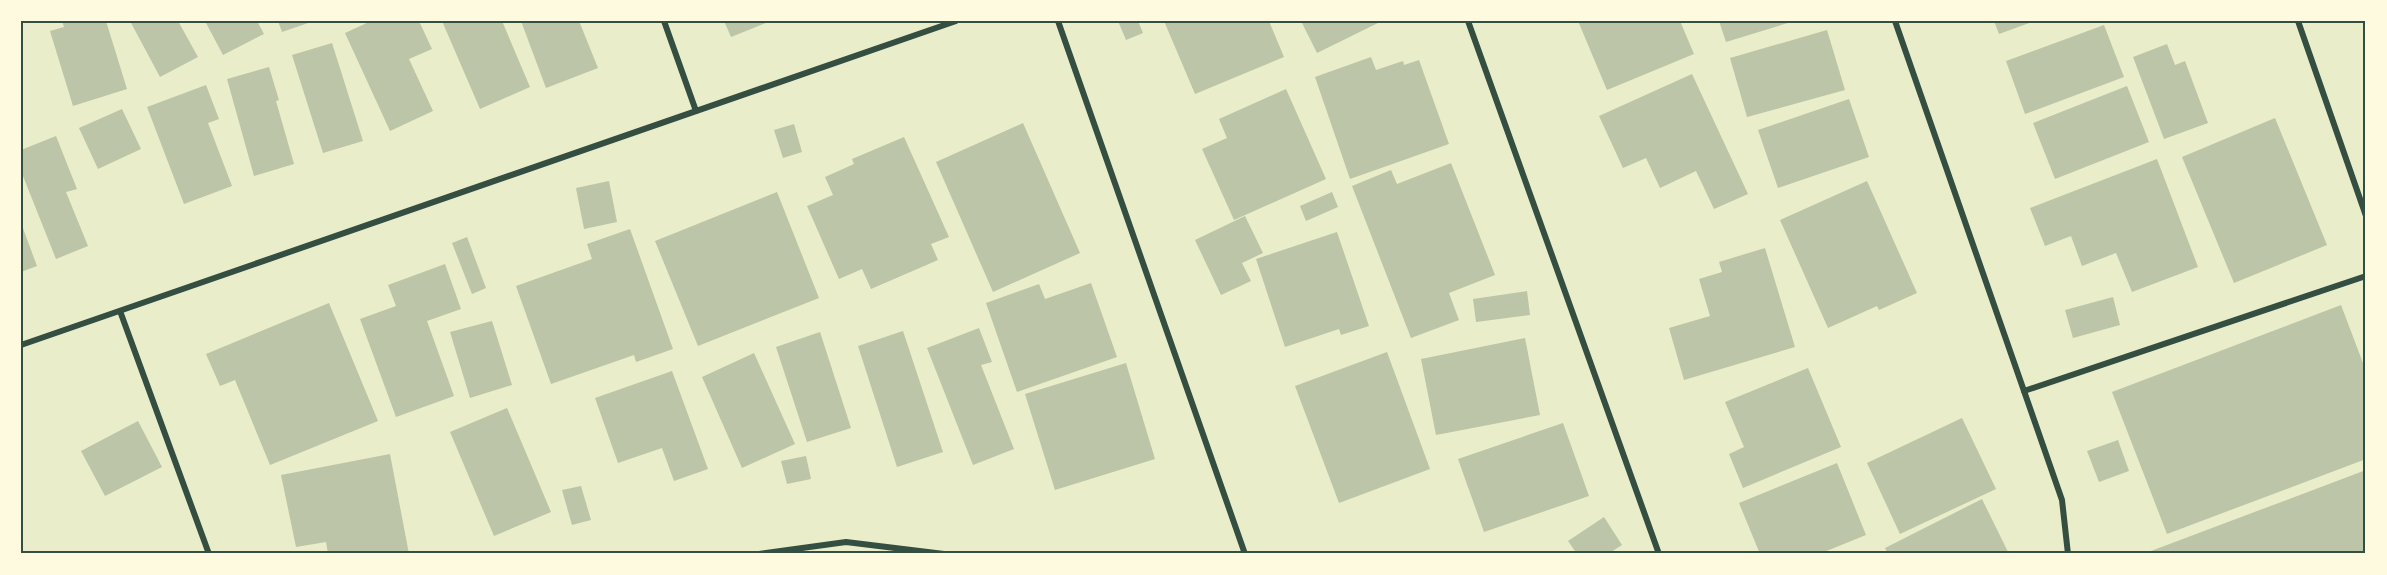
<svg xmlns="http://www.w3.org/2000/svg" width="2387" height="575" font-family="'IBM Plex Serif',serif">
	<rect width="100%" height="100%" fill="#e9edc9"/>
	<g fill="#bcc5a7">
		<path d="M62 21H106L127 89 73 106 50 31 64 27Z"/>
		<path d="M130 21H178L198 57 160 77Z"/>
		<path d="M205 21H257L264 34 223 55Z"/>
		<path d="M278 21H314L282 32Z"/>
		<path d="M371 21H419L432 49 409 59 433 111 390 131 345 33Z"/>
		<path d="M442 21H502L530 87 480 109Z"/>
		<path d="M521 21H579L598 68 546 88Z"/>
		<path d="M724 21H771L731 37Z"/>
		<path d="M1118 21H1138L1143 33 1126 40Z"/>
		<path d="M1164 21H1269L1284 57 1195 94Z"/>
		<path d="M1301 21H1382L1317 53Z"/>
		<path d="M1578 21H1680L1694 54 1607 90Z"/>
		<path d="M1719 21H1791V22L1726 42Z"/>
		<path d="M1994 21H2035L1999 34Z"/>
		<path d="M2104 25 2124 77 2025 114 2006 61Z"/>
		<path d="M1827 30 1845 90 1747 117 1730 58Z"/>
		<path d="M332 43 363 141 323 153 292 55Z"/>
		<path d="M2167 44 2175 65 2185 61 2208 123 2164 139 2133 57Z"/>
		<path d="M1371 57 1376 70 1403 61 1404 65 1419 60 1449 144 1350 179 1315 77Z"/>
		<path d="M269 67 279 100 276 101 294 164 254 176 227 79Z"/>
		<path d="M1692 74 1748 194 1714 209 1696 171 1660 188 1646 158 1623 168 1599 116Z"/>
		<path d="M206 85 219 119 208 123 232 186 184 204 147 107Z"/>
		<path d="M2127 86 2149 142 2055 179 2033 123Z"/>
		<path d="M1286 89 1326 179 1234 220 1202 149 1227 138 1219 119Z"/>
		<path d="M1849 99 1869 157 1778 188 1758 130Z"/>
		<path d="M122 109 141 149 98 169 79 128Z"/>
		<path d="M2275 118 2327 245 2234 283 2182 157Z"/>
		<path d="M1023 123 1080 253 993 292 936 162Z"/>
		<path d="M794 124 802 152 783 158 774 130Z"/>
		<path d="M56 136 77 189 66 192 88 246 56 259 21 171V150Z"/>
		<path d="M904 137 949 237 931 244 938 260 871 289 862 269 839 279 807 206 833 195 825 177 854 164 852 159Z"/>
		<path d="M2157 159 2198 267 2132 292 2116 253 2082 266 2071 236 2045 246 2030 208Z"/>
		<path d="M1451 163 1495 275 1449 293 1459 320 1411 338 1352 186 1391 170 1397 184Z"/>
		<path d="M609 181 617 222 584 229 576 188Z"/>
		<path d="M1867 181 1917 293 1879 310 1877 306 1828 328 1780 220Z"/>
		<path d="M777 192 819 298 698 346 655 241Z"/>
		<path d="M1332 192 1338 207 1306 221 1300 206Z"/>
		<path d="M1245 216 1263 253 1242 263 1251 281 1221 295 1195 240Z"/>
		<path d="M21 223 37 266 21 272Z"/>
		<path d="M630 229 673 349 636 362 634 355 551 384 516 286 592 259 587 244Z"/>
		<path d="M1337 232 1369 326 1341 335 1339 329 1285 347 1256 259Z"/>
		<path d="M467 237 486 288 472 294 452 243Z"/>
		<path d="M1765 248 1795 347 1684 380 1669 328 1710 316 1699 279 1722 272 1719 262Z"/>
		<path d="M445 264 461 309 427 321 454 396 396 417 360 319 396 306 388 285Z"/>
		<path d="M1091 283 1117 357 1017 392 986 303 1039 284 1045 299Z"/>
		<path d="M1527 291 1530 315 1476 322 1473 299Z"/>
		<path d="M2113 297 2120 325 2073 338 2065 310Z"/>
		<path d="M329 303 378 421 270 465 235 380 220 386 206 354Z"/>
		<path d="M2341 305 2366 371V459L2167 534 2112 392Z"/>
		<path d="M492 321 512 385 470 398 450 332Z"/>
		<path d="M979 328 992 362 981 365 1014 449 973 465 927 348Z"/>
		<path d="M903 331 943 452 897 467 858 346Z"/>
		<path d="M820 332 851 428 807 442 776 347Z"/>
		<path d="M1525 338 1540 415 1436 435 1421 359Z"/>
		<path d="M1387 352 1430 469 1339 503 1295 386Z"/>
		<path d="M754 353 795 444 742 468 702 377Z"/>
		<path d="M1126 363 1155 459 1055 490 1025 394Z"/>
		<path d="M1808 368 1841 447 1743 488 1729 454 1744 447 1725 402Z"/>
		<path d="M672 371 708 469 674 481 662 448 618 463 595 398Z"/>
		<path d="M507 408 551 512 494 536 450 432Z"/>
		<path d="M1962 418 1996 489 1900 534 1867 463Z"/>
		<path d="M138 421 162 467 105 496 81 451Z"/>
		<path d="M1563 423 1589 496 1484 532 1458 459Z"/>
		<path d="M2118 440 2129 471 2099 482 2087 451Z"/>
		<path d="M390 454 409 554H328L326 542 296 547 281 475Z"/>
		<path d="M806 456 811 479 787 484 781 461Z"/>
		<path d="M1837 463 1866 535 1819 554H1760L1739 503Z"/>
		<path d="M2366 470V554H2143Z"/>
		<path d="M581 486 591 520 572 525 562 490Z"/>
		<path d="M1982 499 2009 554H1888L1885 548Z"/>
		<path d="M1604 517 1622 545 1608 554H1577L1568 541Z"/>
	</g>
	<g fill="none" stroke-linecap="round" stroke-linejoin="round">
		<g stroke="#344e41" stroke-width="6">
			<path d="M664 21 696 111"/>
			<path d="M1058 21 1245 554"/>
			<path d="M1468 21 1659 554"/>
			<path d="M1895 21 2062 500 2068 554"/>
			<path d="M2298 21 2366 216"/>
			<path d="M120 311 209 554"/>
			<path d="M21 345 956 21"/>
			<path d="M2024 391 2366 276"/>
			<path d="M759 554 846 542 944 554"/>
		</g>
	</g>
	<rect width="2387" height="575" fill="none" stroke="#fefae0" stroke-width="45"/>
	<rect x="22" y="22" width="2342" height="530" fill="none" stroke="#344e41" stroke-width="2"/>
</svg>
